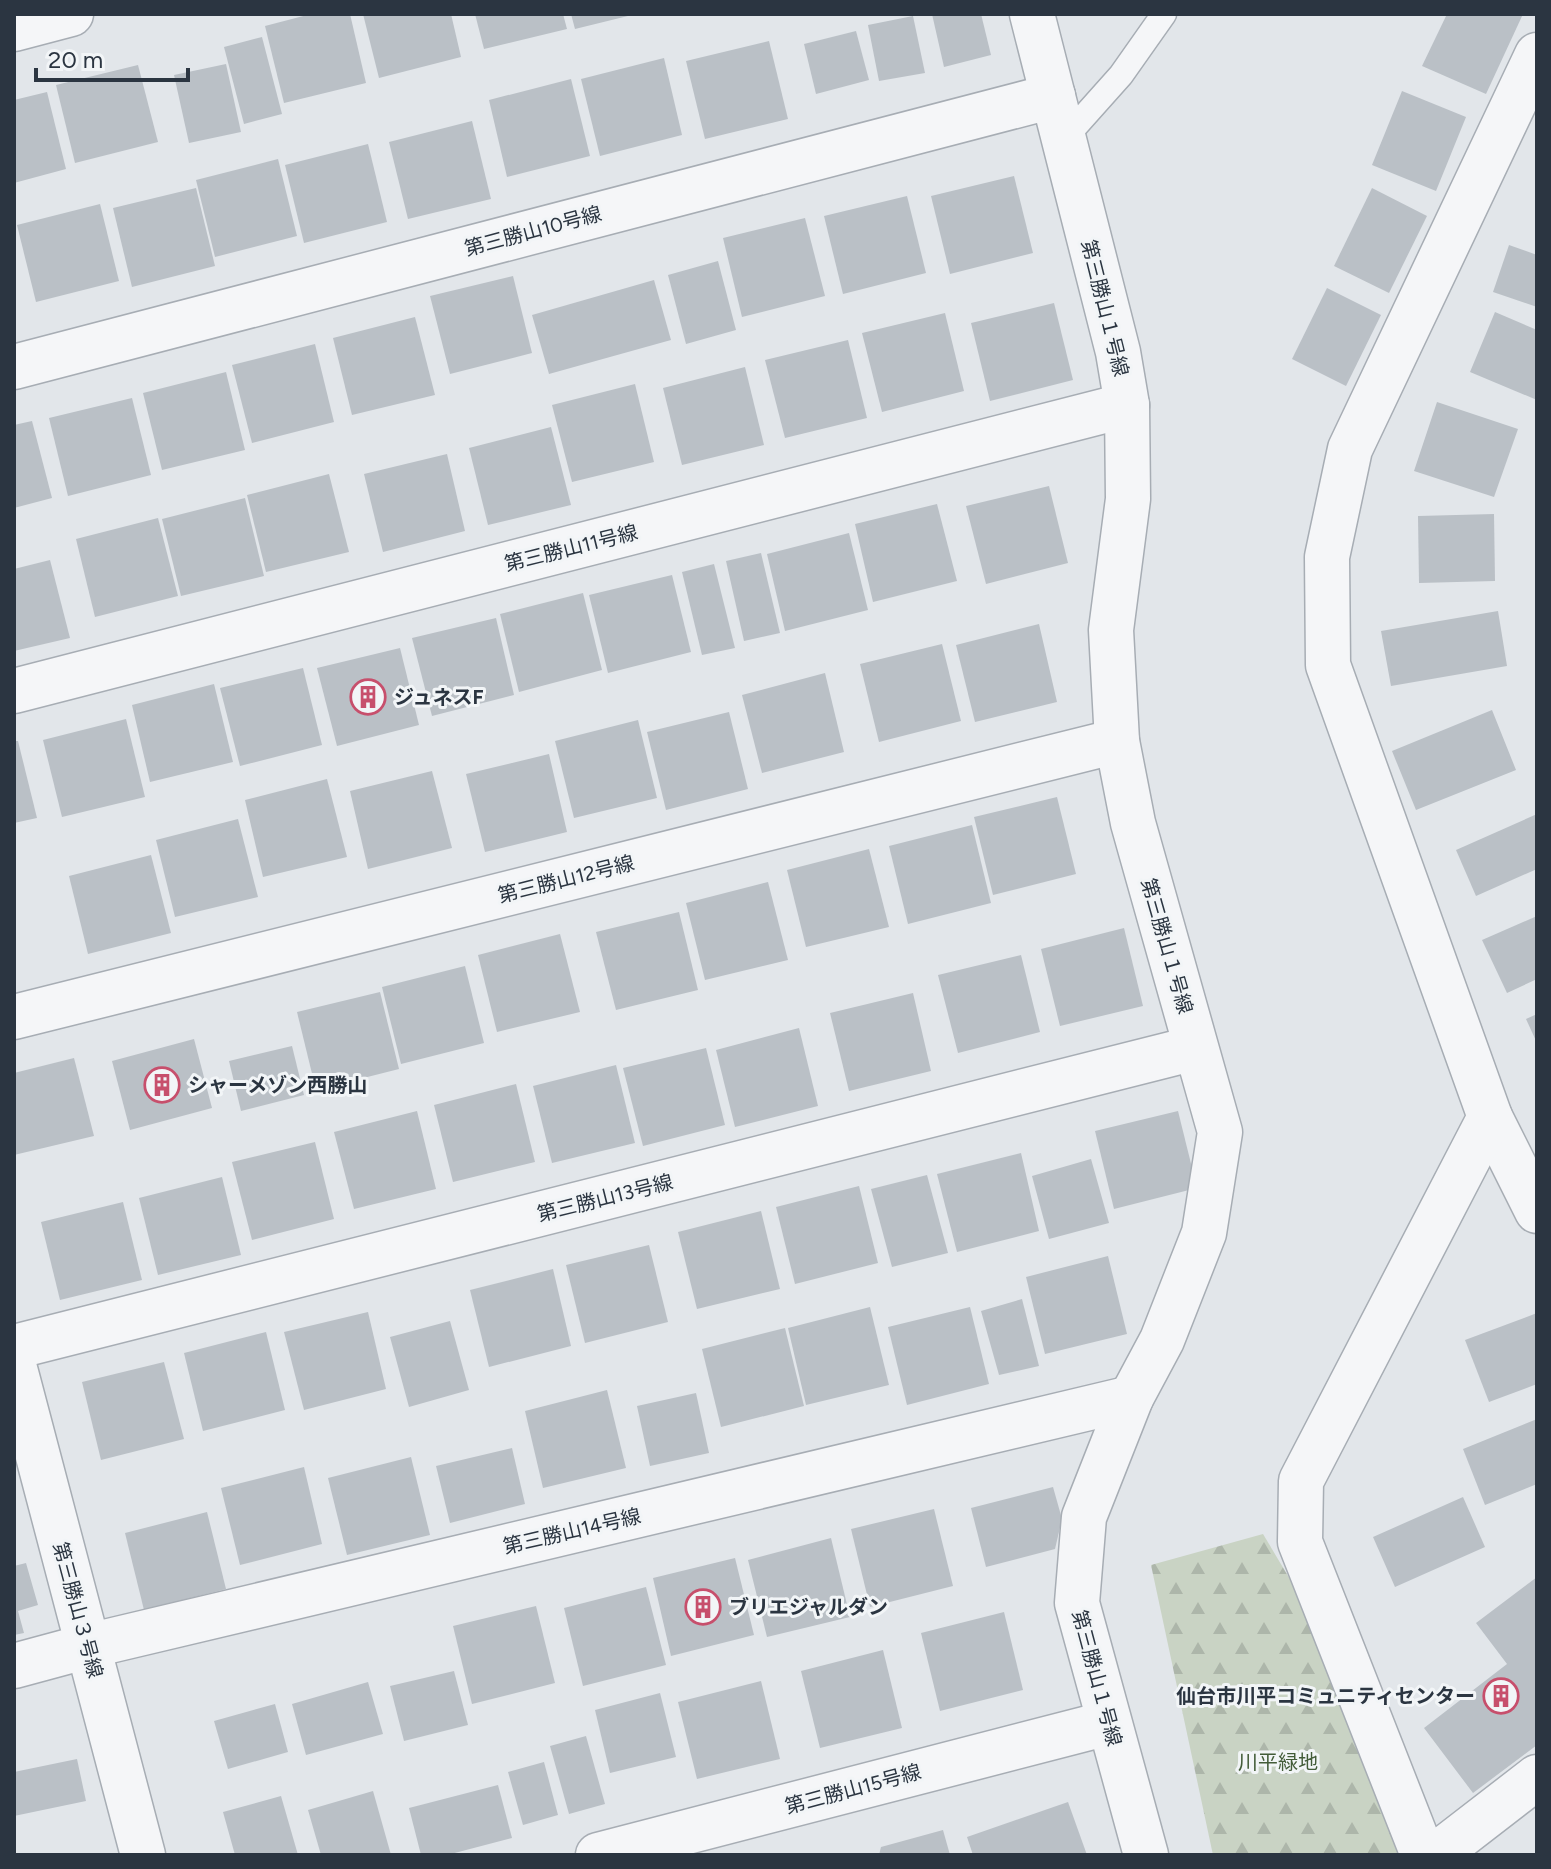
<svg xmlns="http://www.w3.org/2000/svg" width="1551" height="1869" font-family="Figtree,'Noto Sans JP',sans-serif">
	<defs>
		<pattern id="forest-firs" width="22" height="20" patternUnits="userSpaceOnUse" patternTransform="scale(2)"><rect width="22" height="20" fill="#c9d3c4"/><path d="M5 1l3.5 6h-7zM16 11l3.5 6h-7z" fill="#adb6aa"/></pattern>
	</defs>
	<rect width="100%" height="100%" fill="#e2e6ea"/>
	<path fill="url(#forest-firs)" d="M1263 1534 1294 1586 1399 1855H1213L1151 1565Z"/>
	<g fill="#bac0c6">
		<path d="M311 14H350L366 83 284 103 265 26Z"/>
		<path d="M363 14H451L461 57 379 78Z"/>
		<path d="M475 14H563L567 29 484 49Z"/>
		<path d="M571 14H632V15L575 29Z"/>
		<path d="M932 14H981L991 55 944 67Z"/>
		<path d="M1447 14H1523L1486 94 1422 66Z"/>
		<path d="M913 16 925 73 879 81 868 25Z"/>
		<path d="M856 31 869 80 816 94 804 44Z"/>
		<path d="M262 37 282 114 244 124 224 47Z"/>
		<path d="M769 41 788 119 705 139 686 61Z"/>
		<path d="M664 58 682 135 600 156 581 79Z"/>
		<path d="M226 64 241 132 189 143 174 75Z"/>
		<path d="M138 65 158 142 75 163 56 85Z"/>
		<path d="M571 79 590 156 507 177 489 100Z"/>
		<path d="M1402 91 1466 117 1436 191 1372 165Z"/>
		<path d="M47 92 66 169 14 183V100Z"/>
		<path d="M472 121 491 199 408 219 389 142Z"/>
		<path d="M368 144 387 222 304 243 285 165Z"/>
		<path d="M278 159 297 236 215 257 196 180Z"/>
		<path d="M1014 176 1033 253 950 274 931 196Z"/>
		<path d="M196 188 215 266 132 287 113 208Z"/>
		<path d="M1372 188 1427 216 1389 293 1334 266Z"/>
		<path d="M907 196 926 273 843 294 824 216Z"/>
		<path d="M100 204 119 281 36 302 17 225Z"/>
		<path d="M805 218 825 296 742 317 723 238Z"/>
		<path d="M1509 245 1537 255V307L1493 292Z"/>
		<path d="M718 261 736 330 686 344 668 275Z"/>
		<path d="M513 276 532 353 450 374 430 296Z"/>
		<path d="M654 280 671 340 549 374 532 315Z"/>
		<path d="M1327 288 1381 315 1346 386 1292 359Z"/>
		<path d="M1054 303 1073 380 990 401 971 323Z"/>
		<path d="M1495 312 1537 330V400L1470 372Z"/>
		<path d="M945 313 964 391 882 412 862 333Z"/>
		<path d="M415 317 435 395 352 415 333 338Z"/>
		<path d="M848 340 867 418 785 438 765 360Z"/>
		<path d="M315 344 334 422 252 443 232 365Z"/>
		<path d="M745 367 764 445 682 465 663 388Z"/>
		<path d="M226 372 245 450 162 470 143 393Z"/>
		<path d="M635 384 654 462 572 482 552 405Z"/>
		<path d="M132 398 151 475 68 496 49 418Z"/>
		<path d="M1437 402 1518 429 1494 497 1414 471Z"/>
		<path d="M32 421 52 498 14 508V425Z"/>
		<path d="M551 427 571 505 488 525 469 448Z"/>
		<path d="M447 454 465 531 383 552 364 474Z"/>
		<path d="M329 474 349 552 266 572 247 495Z"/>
		<path d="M1049 486 1068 563 986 584 966 506Z"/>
		<path d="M245 498 264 576 181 596 162 519Z"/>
		<path d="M937 504 957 581 873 602 855 524Z"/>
		<path d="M1494 514 1495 581 1419 583 1418 516Z"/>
		<path d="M158 518 178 596 95 617 76 539Z"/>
		<path d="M849 533 868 610 785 631 767 554Z"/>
		<path d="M761 553 780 633 744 641 726 561Z"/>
		<path d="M50 560 70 638 14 651V569Z"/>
		<path d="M714 564 735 648 702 655 682 572Z"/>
		<path d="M672 575 691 652 608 673 589 595Z"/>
		<path d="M583 593 602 670 519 692 500 614Z"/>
		<path d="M1498 611 1507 666 1391 686 1381 631Z"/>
		<path d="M496 618 514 695 432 716 412 638Z"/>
		<path d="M1039 624 1057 702 975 722 956 645Z"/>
		<path d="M942 644 961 721 879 742 860 664Z"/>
		<path d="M400 648 419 725 337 746 317 668Z"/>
		<path d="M303 668 322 745 240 766 220 688Z"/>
		<path d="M825 673 844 752 762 773 742 695Z"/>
		<path d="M214 684 233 762 150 782 132 705Z"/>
		<path d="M1492 710 1516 770 1416 810 1392 751Z"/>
		<path d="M729 712 748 789 666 810 647 732Z"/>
		<path d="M126 719 145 797 62 817 43 740Z"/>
		<path d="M638 720 657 798 574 818 555 741Z"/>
		<path d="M14 741H18L37 818 14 823Z"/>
		<path d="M549 754 567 832 485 852 466 774Z"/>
		<path d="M432 771 452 848 368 869 350 791Z"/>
		<path d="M327 779 347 857 263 877 245 800Z"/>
		<path d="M1057 797 1076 874 993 895 974 817Z"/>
		<path d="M1537 814V869L1476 896 1456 850Z"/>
		<path d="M238 819 258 897 175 917 156 840Z"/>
		<path d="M972 825 991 903 908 924 889 846Z"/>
		<path d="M869 849 889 927 806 947 787 870Z"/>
		<path d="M151 855 171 933 88 954 69 876Z"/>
		<path d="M768 882 788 960 705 980 686 903Z"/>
		<path d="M679 912 698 990 616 1010 596 932Z"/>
		<path d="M1537 916V979L1507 993 1482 940Z"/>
		<path d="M1124 928 1143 1006 1060 1026 1041 949Z"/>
		<path d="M560 934 580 1012 497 1032 478 955Z"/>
		<path d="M1021 955 1040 1032 958 1053 938 975Z"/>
		<path d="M465 966 484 1043 401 1064 382 987Z"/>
		<path d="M380 992 399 1069 316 1090 297 1012Z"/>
		<path d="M913 993 931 1071 849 1091 830 1013Z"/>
		<path d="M1537 1014V1043L1526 1019Z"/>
		<path d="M799 1028 818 1106 735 1127 716 1050Z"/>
		<path d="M194 1039 212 1108 130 1130 112 1061Z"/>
		<path d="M292 1046 304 1095 241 1111 229 1061Z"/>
		<path d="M706 1048 725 1125 643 1146 623 1068Z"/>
		<path d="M74 1058 94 1136 14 1155V1073Z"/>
		<path d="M616 1065 635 1143 552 1163 533 1086Z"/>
		<path d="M516 1084 535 1162 453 1182 434 1105Z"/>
		<path d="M417 1111 436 1189 354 1209 334 1132Z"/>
		<path d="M1178 1111 1197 1188 1114 1209 1095 1131Z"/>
		<path d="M315 1142 334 1219 252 1240 232 1162Z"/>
		<path d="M1021 1153 1039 1231 957 1252 937 1174Z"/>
		<path d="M1091 1159 1109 1223 1049 1239 1032 1176Z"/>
		<path d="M927 1175 948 1253 892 1267 871 1189Z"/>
		<path d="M222 1177 241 1255 158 1275 139 1198Z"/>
		<path d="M859 1186 878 1263 795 1284 776 1207Z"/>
		<path d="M123 1202 142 1280 60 1300 41 1222Z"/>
		<path d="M761 1211 780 1289 697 1309 678 1232Z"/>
		<path d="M649 1245 668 1322 585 1343 566 1265Z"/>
		<path d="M1108 1256 1127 1334 1045 1354 1026 1277Z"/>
		<path d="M553 1269 571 1346 489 1367 470 1290Z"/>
		<path d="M1022 1299 1039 1366 999 1375 981 1311Z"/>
		<path d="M870 1307 889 1385 806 1405 788 1328Z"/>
		<path d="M970 1307 989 1384 907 1405 888 1327Z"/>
		<path d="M368 1312 386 1389 304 1410 284 1332Z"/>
		<path d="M1537 1313V1384L1489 1402 1465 1340Z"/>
		<path d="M450 1321 469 1390 409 1407 390 1337Z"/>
		<path d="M785 1328 804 1406 721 1427 702 1349Z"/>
		<path d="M266 1332 285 1410 203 1431 184 1353Z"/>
		<path d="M164 1362 184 1439 101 1460 82 1382Z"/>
		<path d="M607 1390 626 1468 543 1488 525 1411Z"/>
		<path d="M696 1393 709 1453 650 1466 637 1406Z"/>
		<path d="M1537 1419V1484L1485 1505 1463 1449Z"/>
		<path d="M512 1448 525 1504 450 1523 436 1466Z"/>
		<path d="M411 1457 430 1535 347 1555 328 1478Z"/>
		<path d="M304 1467 322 1544 240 1565 221 1488Z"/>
		<path d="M1053 1487 1062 1519 1055 1549 986 1567 971 1508Z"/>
		<path d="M1463 1497 1485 1547 1395 1587 1373 1537Z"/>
		<path d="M934 1509 953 1586 870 1607 851 1529Z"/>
		<path d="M207 1512 226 1589 144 1610 125 1533Z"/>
		<path d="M831 1538 850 1617 767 1637 748 1560Z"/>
		<path d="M735 1558 754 1635 671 1656 653 1578Z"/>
		<path d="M26 1563 38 1605 18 1611 24 1633 14 1635V1566Z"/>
		<path d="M1537 1577V1745L1473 1793 1424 1728 1507 1664 1476 1623Z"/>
		<path d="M646 1587 666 1665 583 1686 564 1608Z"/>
		<path d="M536 1606 555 1683 472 1704 453 1626Z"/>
		<path d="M1004 1612 1023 1690 940 1711 921 1633Z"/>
		<path d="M883 1650 902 1728 820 1748 801 1671Z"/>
		<path d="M454 1671 468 1725 404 1741 390 1686Z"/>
		<path d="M761 1681 780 1759 697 1779 678 1702Z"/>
		<path d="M368 1682 383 1734 306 1755 292 1704Z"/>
		<path d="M660 1693 676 1757 610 1773 595 1710Z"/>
		<path d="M275 1704 288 1752 228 1769 214 1721Z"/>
		<path d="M586 1736 605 1804 569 1814 550 1746Z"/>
		<path d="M77 1759 86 1801 14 1816V1772Z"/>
		<path d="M544 1762 558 1815 523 1825 508 1772Z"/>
		<path d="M498 1785 512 1838 447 1855H421L409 1808Z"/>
		<path d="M373 1791 391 1855H321L308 1810Z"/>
		<path d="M281 1796 298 1855H235L223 1812Z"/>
		<path d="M1068 1802 1087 1855H973L967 1837Z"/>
		<path d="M943 1830 950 1855H879L881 1847Z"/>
	</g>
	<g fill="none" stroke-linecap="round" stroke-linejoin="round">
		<defs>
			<path id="service" d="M1063 140 1121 75 1164 14"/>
			<g id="minor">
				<path d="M14 29 71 14"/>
				<path d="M14 367 1053 96"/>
				<path d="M14 691 1127 405"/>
				<path d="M14 1017 1117 741"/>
				<path d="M1490 1117 1537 1211"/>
				<path d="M14 1347 1195 1048"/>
				<path d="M14 1666 88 1646 1131 1398"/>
				<path d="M598 1855 1108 1723"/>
				<path d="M1423 1855 1300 1542 1301 1481 1490 1117 1328 665 1327 557 1350 449 1537 55"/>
				<path d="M1436 1855 1537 1777"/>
			</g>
			<g id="tertiary">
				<path d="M1032 14 1118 352 1127 405 1128 499 1111 630 1117 741 1133 823 1220 1132 1204 1233 1162 1340 1131 1398 1084 1517 1077 1603 1146 1855"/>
				<path d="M14 1365 143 1855"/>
			</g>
		</defs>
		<use href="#service" stroke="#a7adb4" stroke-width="27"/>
		<use href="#minor" stroke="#a7adb4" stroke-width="47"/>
		<use href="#tertiary" stroke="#a7adb4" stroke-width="47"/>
		<use href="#service" stroke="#f5f6f8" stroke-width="24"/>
		<use href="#minor" stroke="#f5f6f8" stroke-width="44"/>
		<use href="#tertiary" stroke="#f5f6f8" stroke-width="44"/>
	</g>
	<defs>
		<symbol id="building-ring" viewBox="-11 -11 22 22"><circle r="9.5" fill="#f2f5f7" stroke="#c74f6c" stroke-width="1.5"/><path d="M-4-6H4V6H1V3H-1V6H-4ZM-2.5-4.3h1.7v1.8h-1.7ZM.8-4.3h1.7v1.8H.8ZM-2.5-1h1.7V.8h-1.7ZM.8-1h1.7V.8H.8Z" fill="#c74f6c"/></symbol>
	</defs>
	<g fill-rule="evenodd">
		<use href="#building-ring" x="348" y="677" width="40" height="40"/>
		<use href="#building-ring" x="142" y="1065" width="40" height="40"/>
		<use href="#building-ring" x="683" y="1587" width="40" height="40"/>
		<use href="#building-ring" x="1481" y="1676" width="40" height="40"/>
	</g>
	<g text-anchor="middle" stroke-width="6" stroke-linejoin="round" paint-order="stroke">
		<g font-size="20" fill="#2b3541" stroke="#f2f5f7">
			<text transform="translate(533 231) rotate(-15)" y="7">第三勝山10号線</text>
			<text transform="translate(1105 308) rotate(76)" y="7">第三勝山１号線</text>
			<text transform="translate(571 548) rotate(-14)" y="7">第三勝山11号線</text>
			<text transform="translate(566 879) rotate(-14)" y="7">第三勝山12号線</text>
			<text transform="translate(1167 946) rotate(74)" y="7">第三勝山１号線</text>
			<text transform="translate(605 1198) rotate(-14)" y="7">第三勝山13号線</text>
			<text transform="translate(572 1531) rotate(-13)" y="7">第三勝山14号線</text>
			<text transform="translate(78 1610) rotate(75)" y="7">第三勝山３号線</text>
			<text transform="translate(1097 1678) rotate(75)" y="7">第三勝山１号線</text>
			<text transform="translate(853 1789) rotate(-15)" y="7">第三勝山15号線</text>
		</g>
		<g font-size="20" font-weight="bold" fill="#2b3541" stroke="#f2f5f7" text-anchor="start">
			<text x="394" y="704">ジュネスF</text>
			<text x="188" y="1092">シャーメゾン西勝山</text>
			<text x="729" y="1614">ブリエジャルダン</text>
			<text x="1475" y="1703" text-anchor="end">仙台市川平コミュニティセンター</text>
		</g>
		<g font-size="20" fill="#435c39" stroke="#f2f5f7">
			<text x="1278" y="1769">川平緑地</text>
		</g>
	</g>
	<rect width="1551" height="1869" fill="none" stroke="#2b3541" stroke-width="32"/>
	<path d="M36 68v12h152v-12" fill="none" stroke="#2b3541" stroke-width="4"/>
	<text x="48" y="68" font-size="24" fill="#2b3541" stroke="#f2f5f7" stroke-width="6" paint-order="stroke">20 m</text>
</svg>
